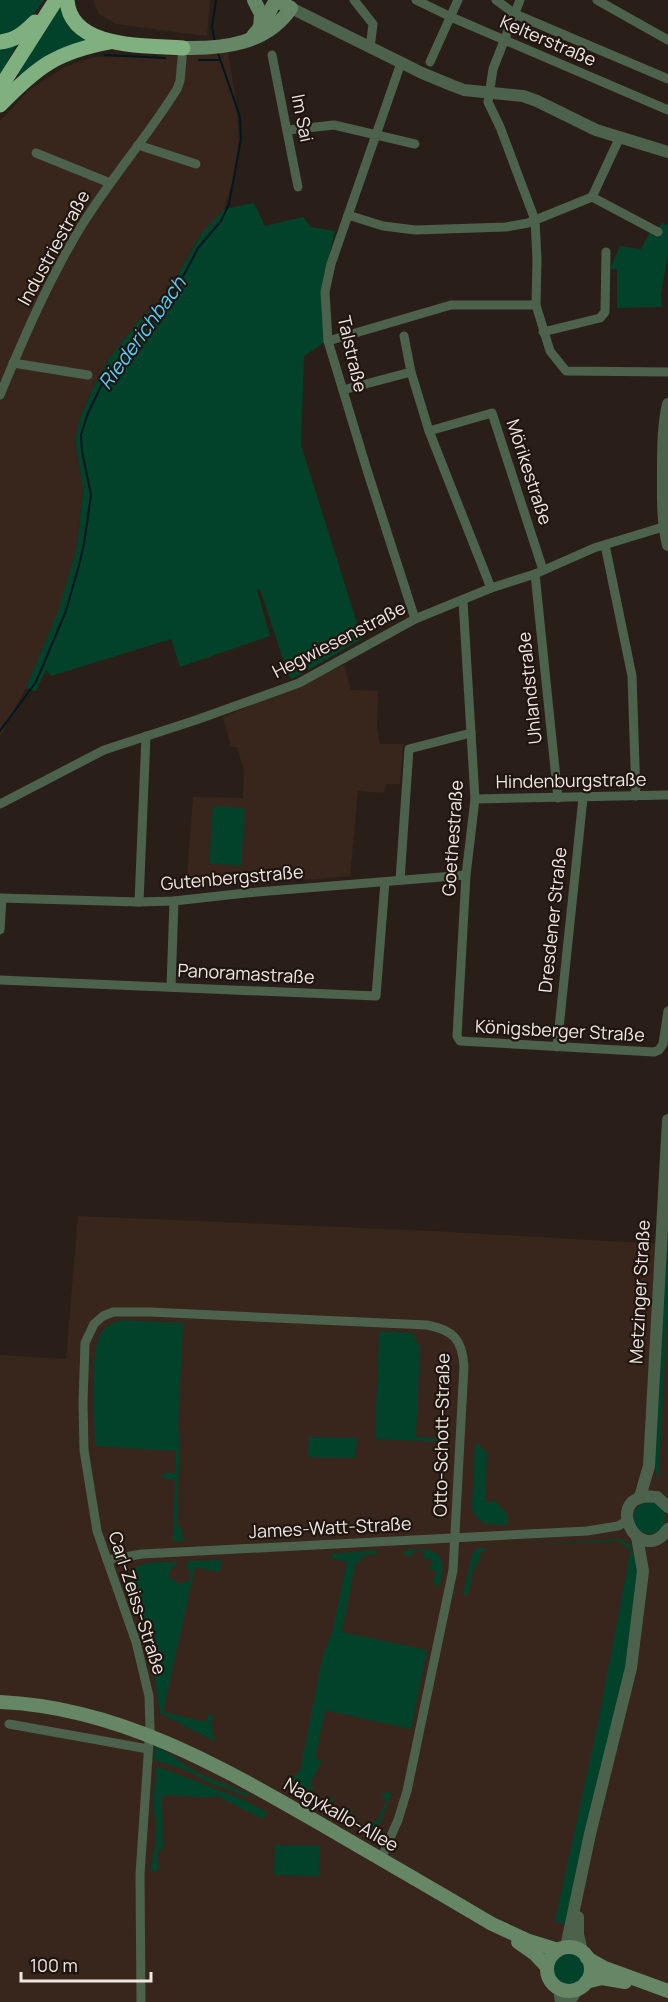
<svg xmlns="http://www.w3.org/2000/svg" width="668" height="2002" font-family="Manrope,sans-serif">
	<rect width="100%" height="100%" fill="#2a1f18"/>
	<g fill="#38261c">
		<path d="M93 0H210L207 36 116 24 99 14Z"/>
		<path d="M228 52 236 100 239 138 233 180 224 209 201 234 165 297 139 320 107 361 90 395 80 418 75 439 83 490 77 546 61 606 47 642 26 688 0 737V121L29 90 65 67 94 57H147Z"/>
		<path d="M344 665 351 690 378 691 377 729 380 744H403L400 784H387L383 793 358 791 350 876 186 890 193 797 243 798 244 770 237 748 231 746 223 717Z"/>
		<path d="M78 1216 432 1231 660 1244 668 1278V2002H0V1355L66 1359Z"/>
	</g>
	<g fill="#02422b">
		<path d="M0 0H44L23 28 0 37Z"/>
		<path d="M60 3 91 39 21 76 18 74 29 52Z"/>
		<path d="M17 44 0 76V45Z"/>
		<path d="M254 203 265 226 303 217 311 227 335 231 323 281 325 342 304 356 301 445 362 639 292 679 289 677 260 589 257 590 270 636 180 667 171 639 51 676 46 670 36 691 26 688 60 606 77 547 83 490 75 439 80 418 90 395 107 361 139 320 165 297 201 234 224 209Z"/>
		<path d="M663 223 668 225V255L661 293 662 307 617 308V269H610L620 246 641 249 650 232Z"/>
		<path d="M213 806 245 808 241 866 209 863Z"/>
		<path d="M668 1176V1299L659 1471 657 1482 654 1447Z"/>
		<path d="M120 1320 183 1323 178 1429 180 1432 177 1526 181 1527V1537L185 1538V1541H173L175 1480 162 1478 163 1473H175L176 1451 97 1446 95 1444C94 1418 90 1361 99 1338 102 1328 111 1324 120 1320Z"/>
		<path d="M379 1331 412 1333 420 1347 416 1437 450 1439V1442L375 1439Z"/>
		<path d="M309 1437 357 1438 355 1458 308 1457Z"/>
		<path d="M475 1444H478L487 1453 485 1502H493V1499L508 1515 507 1525C490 1525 479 1526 472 1508Z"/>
		<circle cx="649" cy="1518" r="16"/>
		<path d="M620 1539 630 1544 632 1554H637L639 1582 633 1635 566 1925 555 1921 597 1728 630 1553 628 1548 619 1541 489 1547 481 1552 479 1563H477L473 1571 468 1595 463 1594 473 1552 479 1548Z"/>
		<path d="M421 1549C446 1550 444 1567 440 1586L433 1584 436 1571 430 1569 432 1560 423 1558 424 1550 413 1551 412 1556H404L405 1550Z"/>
		<path d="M376 1550 378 1554 366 1555 361 1557V1562L356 1561 342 1632 427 1650 411 1729 325 1710 315 1759 322 1760 310 1784 314 1787 311 1793 327 1803 331 1797 334 1799 330 1805 346 1815 350 1809 353 1811 349 1816 366 1827 370 1820 376 1823 387 1800 381 1797 384 1793 392 1792 380 1823 372 1831H367L284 1780 291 1779 300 1771 323 1655 332 1633 347 1562 331 1558 330 1554Z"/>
		<path d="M222 1560 219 1572 195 1567 163 1712 206 1722 208 1714 213 1715 211 1728 216 1742 160 1713 151 1654 127 1582C132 1558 156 1563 176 1562L177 1567 172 1566 168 1577 175 1580V1582L182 1584 183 1581 189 1582 191 1570 186 1569 188 1561Z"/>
		<path d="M155 1746C171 1753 182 1764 197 1772 214 1781 232 1786 250 1795L249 1797 208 1782 186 1770 154 1760Z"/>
		<path d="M159 1767 239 1798 267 1812 263 1819 215 1795 213 1798 165 1795 162 1798 163 1850H158V1869L163 1870 151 1871 150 1870 155 1846 156 1821 153 1807 156 1768Z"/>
		<path d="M275 1845 320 1846 319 1876 274 1875Z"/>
		<circle cx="569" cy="1969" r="17"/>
	</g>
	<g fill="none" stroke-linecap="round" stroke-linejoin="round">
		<g stroke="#001720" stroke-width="2">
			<path d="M215 42 212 27 216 0"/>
			<path d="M105 55 165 58"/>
			<path d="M199 60H219"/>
			<path d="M0 731 36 682 66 611 79 565 84 544 91 495 82 451 81 435 88 413 106 376 169 299 186 271 198 248 221 221 229 204 241 139 240 117 217 50"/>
		</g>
		<g stroke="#4d624d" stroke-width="9">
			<path d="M354 0 373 24 370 48"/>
			<path d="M416 0 451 17 668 110"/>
			<path d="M496 0 515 14 668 79"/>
			<path d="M520 0 493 69 488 102 500 127 535 220 537 259 536 305 550 351 566 371 668 372"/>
			<path d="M597 0 668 40"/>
			<path d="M272 55 298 187"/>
			<path d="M430 62 458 0"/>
			<path d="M401 63 331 264 325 292 328 341 367 470 415 619"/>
			<path d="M288 130 334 125 415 144"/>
			<path d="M138 145 196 164"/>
			<path d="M36 153 110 183"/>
			<path d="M592 197 619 139"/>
			<path d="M348 215 383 226 415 230 506 227 528 223 592 197 658 232"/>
			<path d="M543 332 600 318 605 312 606 252"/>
			<path d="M404 336 411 372"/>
			<path d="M328 341 451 305H536"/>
			<path d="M13 363 88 375"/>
			<path d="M343 390 411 372 429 431 491 588"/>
			<path d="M0 395C24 337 49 279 82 225 111 178 148 136 177 89L180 81 183 48"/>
			<path d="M429 431 492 413 543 570"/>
			<path d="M605 545 632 676 636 796"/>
			<path d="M535 574 558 798"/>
			<path d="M463 601 475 799 466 875 457 1036 460 1041 654 1052 659 1050 663 1044 668 1011"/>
			<path d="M475 799 668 795"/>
			<path d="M0 804 104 750 196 720 299 683 415 619 491 588 535 574 594 548 663 527"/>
			<path d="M400 880 409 749 471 733"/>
			<path d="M0 898 139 902 174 901 246 893 466 875"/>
			<path d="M139 902 146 736"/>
			<path d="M0 930 2 898"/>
			<path d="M0 980 376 996 385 882"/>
			<path d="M171 987 174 901"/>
			<path d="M557 1047 583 798"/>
			<path d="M107 1560 142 1554 587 1531 618 1526 627 1521"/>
			<path d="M9 1724 148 1749"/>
			<path d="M141 2002 140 1874 150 1728 149 1696 136 1642 97 1531 84 1450 83 1402 85 1343 94 1324 103 1316 113 1312H150L427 1325C453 1330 462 1339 464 1366L453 1570 407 1791 398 1820 381 1859"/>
		</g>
		<g stroke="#4d624d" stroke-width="12">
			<path d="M291 8 422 73 451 85 464 90 523 96 537 101 596 130 668 152"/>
			<path d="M668 404C663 426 663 448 663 470 663 496 662 520 668 545"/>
			<path d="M640 1497 649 1466 668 1120"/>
			<path d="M668 1507 657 1497C599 1489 638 1571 668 1529"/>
			<path d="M578 1917V1934L582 1952"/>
			<path d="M566 1947 590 1834 631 1668 643 1571 637 1537"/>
			<path d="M559 1988 561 2002"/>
			<path d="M569 2002 579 1987"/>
		</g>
		<g stroke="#658765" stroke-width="14">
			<path d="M254 0 261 14 260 29"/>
			<path d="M253 36 262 25 276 0"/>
			<path d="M183 48C223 49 267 44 291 8L276 0"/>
			<path d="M0 1702C118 1707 220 1766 319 1823 377 1857 435 1890 492 1924L529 1941 558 1950"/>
			<path d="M518 1942 535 1954 547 1967"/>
			<circle cx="569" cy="1969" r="22"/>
			<path d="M587 1958 605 1968 668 1991"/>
			<path d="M586 1982 602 1978 625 1982"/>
		</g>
		<g stroke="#80b07f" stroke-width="15">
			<path d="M67 0C70 50 147 45 183 48"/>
			<path d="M0 42C16 40 24 33 35 22"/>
			<path d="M0 88 56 0"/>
			<path d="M0 105C37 67 56 52 110 42"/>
		</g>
	</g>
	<g text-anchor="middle" stroke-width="4.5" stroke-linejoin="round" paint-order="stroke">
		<g font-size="18" fill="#efe7e2" stroke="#20150f">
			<text transform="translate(548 41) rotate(23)" y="6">Kelterstraße</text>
			<text transform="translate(302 118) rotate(79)" y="6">Im Sai</text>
			<text transform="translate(54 248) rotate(-61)" y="6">Industriestraße</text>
			<text transform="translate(352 354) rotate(77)" y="6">Talstraße</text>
			<text transform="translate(529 472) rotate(72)" y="6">Mörikestraße</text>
			<text transform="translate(339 640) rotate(-27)" y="6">Hegwiesenstraße</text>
			<text transform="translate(530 688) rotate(-96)" y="6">Uhlandstraße</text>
			<text transform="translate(571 781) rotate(-1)" y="6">Hindenburgstraße</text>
			<text transform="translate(453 838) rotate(-86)" y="6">Goethestraße</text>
			<text transform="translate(232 878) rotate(-5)" y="6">Gutenbergstraße</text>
			<text transform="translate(553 920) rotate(-84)" y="6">Dresdener Straße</text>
			<text transform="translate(246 974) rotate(3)" y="6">Panoramastraße</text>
			<text transform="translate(560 1031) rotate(3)" y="6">Königsberger Straße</text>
			<text transform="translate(640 1292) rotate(-87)" y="6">Metzinger Straße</text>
			<text transform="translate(442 1435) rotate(-89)" y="6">Otto-Schott-Straße</text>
			<text transform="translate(330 1528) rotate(-3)" y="6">James-Watt-Straße</text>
			<text transform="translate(137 1603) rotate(72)" y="6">Carl-Zeiss-Straße</text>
			<text transform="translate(341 1815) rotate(30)" y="6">Nagykallo-Allee</text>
		</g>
		<g font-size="20" font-style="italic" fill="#54cefa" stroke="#20150f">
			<text transform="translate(142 333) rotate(-54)" y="7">Riederichbach</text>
		</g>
	</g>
	<path d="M21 1972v9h130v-9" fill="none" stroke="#efe7e2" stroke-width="3"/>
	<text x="30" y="1972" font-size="18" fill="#efe7e2" stroke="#20150f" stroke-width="4.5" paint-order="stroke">100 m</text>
</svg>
